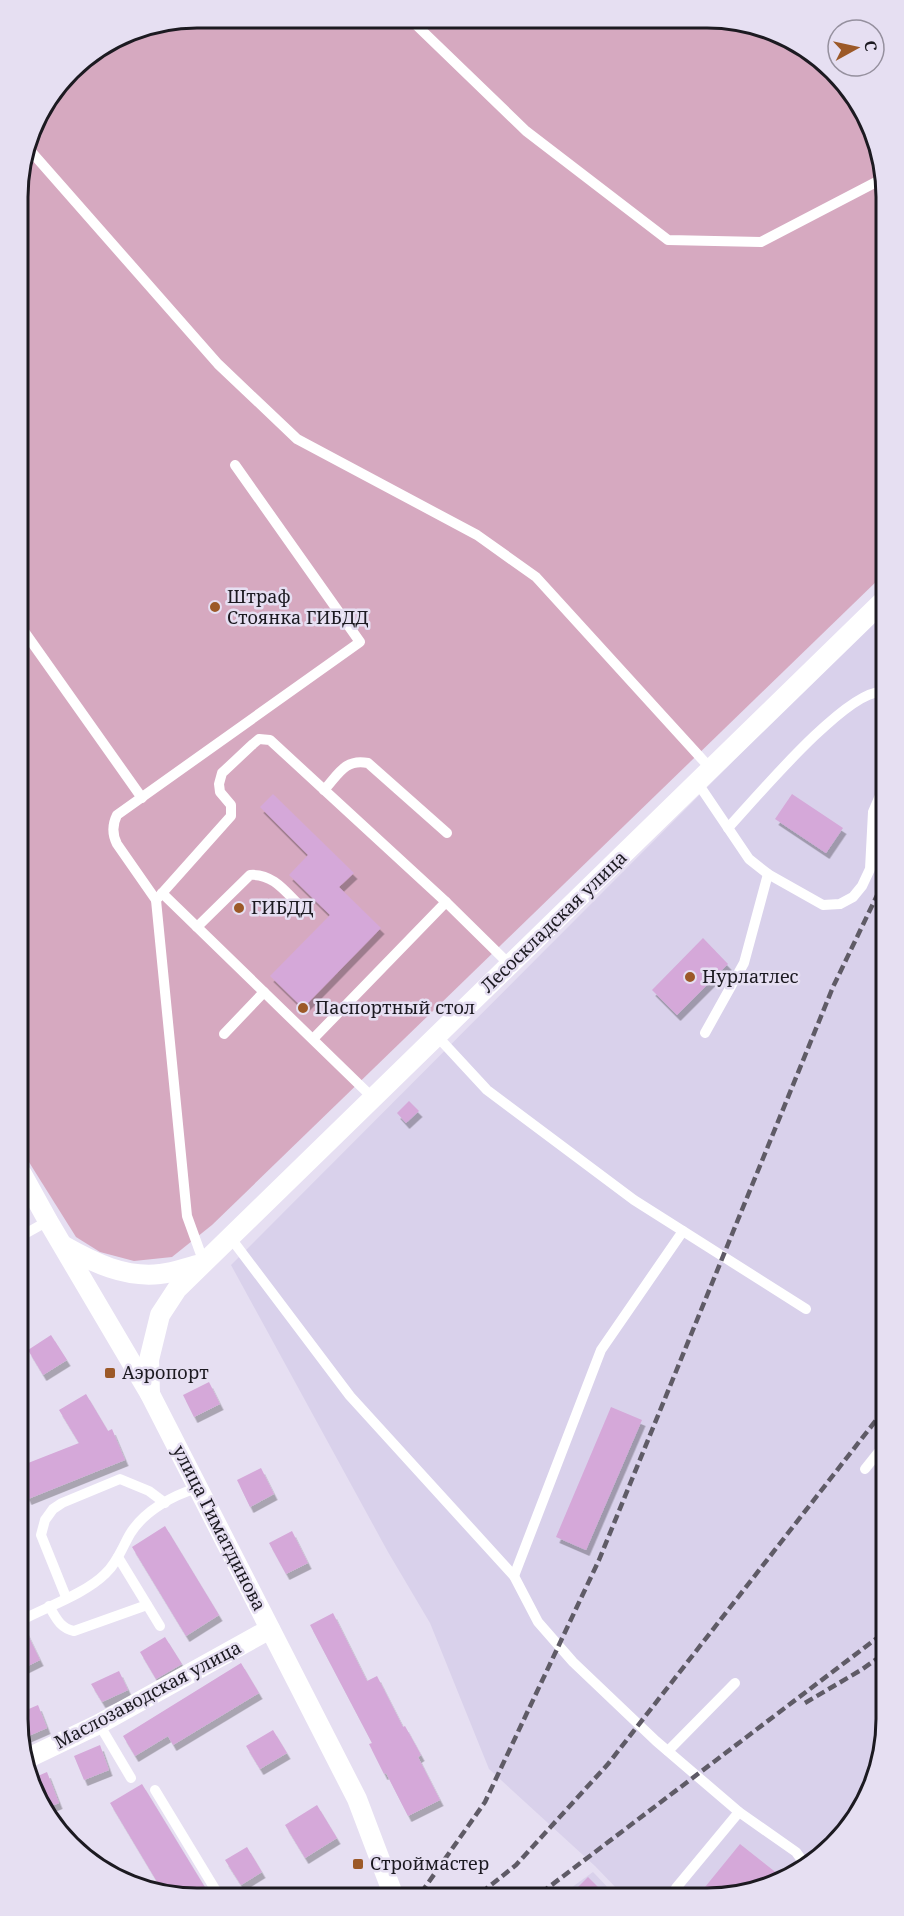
<svg xmlns="http://www.w3.org/2000/svg" width="904" height="1916" font-family="'Noto Serif',serif">
	<defs>
		<filter id="shadow"><feDropShadow dx="3.5" dy="6" stdDeviation="0" flood-color="#0004"/></filter>
	</defs>
	<rect width="100%" height="100%" fill="#e6dff2"/>
	<g fill="#d9d1eb">
		<path d="M881 613 886 1730 872 1787 849 1828 806 1867 753 1892H620L595 1866 489 1769 430 1623 388 1552 231 1265Z"/>
		<path d="M593 1872 612 1892 564 1893Z"/>
	</g>
	<path fill="#d6a9c0" d="M198 18 741 21 825 63 856 98 880 151 881 577 212 1225 172 1257 134 1261 100 1252 76 1237 22 1151 19 175 37 118 79 63 129 32Z"/>
	<g fill="#d5a8d9" filter="url(#shadow)">
		<path d="M273 794 354 873 339 887 381 928 303 1008 270 976 330 915 289 875 308 855 260 807Z"/>
		<path d="M792 794 843 828 826 853 775 819Z"/>
		<path d="M703 938 728 964 677 1015 652 990Z"/>
		<path d="M409 1101 419 1111 406 1123 397 1113Z"/>
		<path d="M51 1335 67 1360 43 1375 28 1350Z"/>
		<path d="M209 1382 220 1404 194 1417 183 1395Z"/>
		<path d="M86 1394 108 1431 112 1429 125 1460 28 1499 23 1488V1465L79 1443 59 1410Z"/>
		<path d="M611 1407 642 1420 586 1550 556 1537Z"/>
		<path d="M261 1468 274 1494 250 1507 237 1480Z"/>
		<path d="M165 1526 219 1615 186 1636 132 1547Z"/>
		<path d="M292 1531 308 1563 286 1574 269 1543Z"/>
		<path d="M333 1613 367 1681 377 1676 403 1727 405 1726 421 1755 418 1757 440 1800 408 1816 386 1773 384 1774 369 1744 372 1743 310 1625Z"/>
		<path d="M24 1627 40 1660 24 1668Z"/>
		<path d="M165 1637 182 1664 156 1679 140 1652Z"/>
		<path d="M241 1663 259 1693 173 1745 168 1736 135 1756 123 1736Z"/>
		<path d="M119 1671 128 1690 102 1702 91 1684Z"/>
		<path d="M38 1705 47 1728 24 1738V1711Z"/>
		<path d="M273 1730 287 1753 260 1769 246 1746Z"/>
		<path d="M100 1745 109 1770 84 1780 74 1756Z"/>
		<path d="M47 1772 59 1803 44 1809 31 1779Z"/>
		<path d="M142 1784 209 1894 165 1895 110 1803Z"/>
		<path d="M317 1805 337 1838 305 1858 285 1825Z"/>
		<path d="M740 1844 783 1878 753 1892H701Z"/>
		<path d="M247 1847 262 1872 241 1885 225 1860Z"/>
		<path d="M588 1877 603 1892 572 1893Z"/>
	</g>
	<g fill="none" stroke-linecap="round" stroke-linejoin="round">
		<g stroke="#fff" stroke-width="10">
			<path d="M410 19 526 131 668 240 761 242 880 180"/>
			<path d="M28 148 218 364 297 439 477 535 536 577 711 769"/>
			<path d="M21 627 142 798"/>
			<path d="M697 782 749 859 768 874 823 905 840 904 853 897 862 886 870 869 873 812 882 791"/>
			<path d="M324 790C338 775 345 758 368 763L447 833"/>
			<path d="M728 828C754 800 847 689 882 692"/>
			<path d="M162 893 373 1098"/>
			<path d="M156 900 117 844C112 834 112 825 117 815L360 642 235 465"/>
			<path d="M197 927 250 875C274 873 287 894 304 910"/>
			<path d="M705 1033 744 963 768 874"/>
			<path d="M224 1034 264 992"/>
			<path d="M437 1036 487 1090 634 1200 806 1309"/>
			<path d="M313 1039 446 902"/>
			<path d="M23 1235 48 1221"/>
			<path d="M230 1237 350 1396 514 1576 538 1622 573 1662 656 1741 739 1812 796 1852 807 1867"/>
			<path d="M204 1263 187 1216 156 900 231 816V805L220 792 219 784 222 773 253 744 259 739 270 740 446 902 510 965"/>
			<path d="M865 1469 885 1444"/>
			<path d="M118 1557 160 1626"/>
			<path d="M514 1576 601 1350 683 1231"/>
			<path d="M66 1597 41 1535 45 1520 53 1509 62 1503 120 1479 149 1491 165 1503"/>
			<path d="M49 1606C56 1618 60 1628 74 1631L147 1605"/>
			<path d="M24 1619C49 1606 86 1593 105 1574 117 1563 122 1548 130 1534 144 1511 173 1495 198 1488"/>
			<path d="M99 1724 131 1778"/>
			<path d="M668 1751 735 1683"/>
			<path d="M155 1790 218 1894"/>
			<path d="M676 1888 739 1812"/>
		</g>
		<g stroke="#fff" stroke-width="20">
			<path d="M22 1174 48 1221 150 1394 357 1799 393 1894"/>
			<path d="M64 1246C94 1263 125 1278 160 1274 174 1273 188 1267 201 1264"/>
			<path d="M150 1394 149 1360 160 1315 177 1289 881 603"/>
			<path d="M24 1760 99 1724 270 1629"/>
		</g>
		<g stroke="#5f5b66" stroke-width="4.5" stroke-dasharray="9 4.5" stroke-linecap="butt">
			<path d="M805 1703 861 1670 885 1653"/>
			<path d="M421 1893 485 1802 599 1560 833 987 882 885"/>
			<path d="M481 1893 516 1865 608 1764 884 1410"/>
			<path d="M541 1893 885 1632"/>
		</g>
	</g>
	<g fill="#9c5928" stroke="#e6dff2" stroke-width="2">
		<circle cx="215" cy="607" r="6"/>
		<circle cx="239" cy="908" r="6"/>
		<circle cx="690" cy="977" r="6"/>
		<circle cx="303" cy="1008" r="6"/>
		<rect x="104" y="1367" width="12" height="12" rx="3"/>
		<rect x="352" y="1858" width="12" height="12" rx="3"/>
	</g>
	<g text-anchor="middle" stroke-width="5" stroke-linejoin="round" paint-order="stroke">
		<g font-size="18" fill="#1c1a21" stroke="#e6dff2" text-anchor="start">
			<text x="227" y="603">Штраф<tspan x="227" dy="21">Стоянка ГИБДД</tspan></text>
			<text x="251" y="914">ГИБДД</text>
			<text x="702" y="983">Нурлатлес</text>
			<text x="315" y="1014">Паспортный стол</text>
			<text x="122" y="1379">Аэропорт</text>
			<text x="370" y="1870">Строймастер</text>
		</g>
		<g font-size="18" fill="#1c1a21" stroke="#e6dff2">
			<text transform="translate(554 922) rotate(-44)" y="6">Лесоскладская улица</text>
			<text transform="translate(219 1528) rotate(63)" y="6">улица Гиматдинова</text>
			<text transform="translate(148 1695) rotate(-28)" y="6">Маслозаводская улица</text>
		</g>
	</g>
	<path d="M0 0H904V1916H0ZM197 28H707A169 169 0 0 1 876 197V1719A169 169 0 0 1 707 1888H197A169 169 0 0 1 28 1719V197A169 169 0 0 1 197 28Z" fill="#e6dff2" fill-rule="evenodd"/>
	<path fill="none" stroke="#1c1a21" stroke-width="3" d="M197 28H707A169 169 0 0 1 876 197V1719A169 169 0 0 1 707 1888H197A169 169 0 0 1 28 1719V197A169 169 0 0 1 197 28Z"/>
	<g transform="translate(856 48) rotate(82)"><circle r="28" fill="#e6dff2" stroke="#95909e" stroke-width="1.5"/>
	<path d="M0-4.5L10 22L0 15L-10 22Z" fill="#9c5928"/>
	<text y="-9" font-size="16" font-weight="bold" text-anchor="middle" fill="#1c1a21">С</text>
	</g>
</svg>
